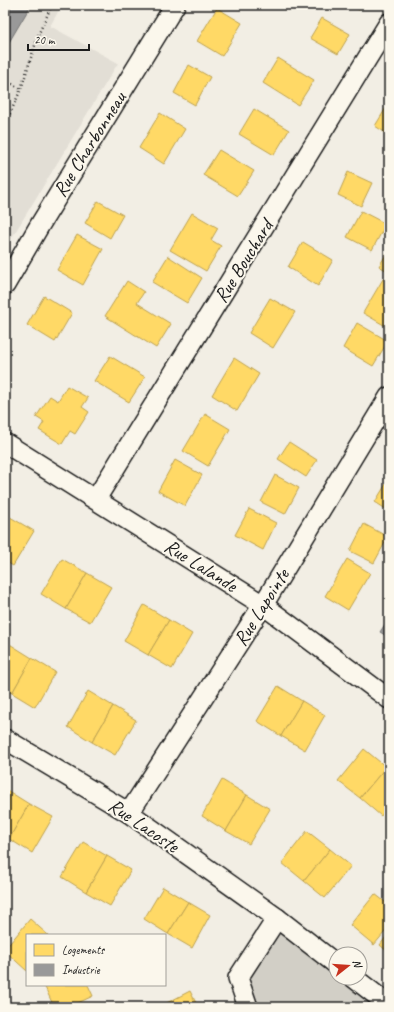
<svg xmlns="http://www.w3.org/2000/svg" width="394" height="1012" font-family="Caveat,sans-serif">
	<rect width="100%" height="100%" fill="#f2eee4"/>
	<filter id="ink" filterUnits="userSpaceOnUse"><feTurbulence type="fractalNoise" baseFrequency=".025" numOctaves="2"/><feDisplacementMap in="SourceGraphic" scale="8" xChannelSelector="R" yChannelSelector="G"/><feConvolveMatrix kernelMatrix="1 2 1 2 8 2 1 2 1" color-interpolation-filters="sRGB"/></filter>
	<g filter="url(#ink)">
		<path fill="#e2ded5" d="M5 5H62L50 26 118 63 5 249Z"/>
		<path fill="#d2cfc6" stroke="#777671" d="M277 918 336 964V978H354L389 1007H248L238 978Z"/>
		<g fill="#ffd966" stroke="#bba050">
			<path d="M351 5H362L359 10Z"/>
			<path d="M217 8 242 23 222 56 197 41Z"/>
			<path d="M322 18 350 34 338 54 310 38Z"/>
			<path d="M278 58 314 80 298 105 263 83Z"/>
			<path d="M189 65 210 77 195 105 174 93Z"/>
			<path d="M389 103V135L375 126Z"/>
			<path d="M254 109 289 130 274 155 239 134Z"/>
			<path d="M160 113 185 129 164 164 139 148Z"/>
			<path d="M219 150 254 171 238 196 203 175Z"/>
			<path d="M348 172 372 183 361 206 338 195Z"/>
			<path d="M98 201 123 215 110 238 85 223Z"/>
			<path d="M361 211 386 224 372 250 347 237Z"/>
			<path d="M192 213 218 228 211 240 221 246 206 271 170 250Z"/>
			<path d="M77 235 103 249 83 285 57 270Z"/>
			<path d="M303 242 333 260 318 286 288 267Z"/>
			<path d="M389 250V272L379 266Z"/>
			<path d="M168 256 202 278 187 303 152 282Z"/>
			<path d="M383 279 389 282V328L363 313Z"/>
			<path d="M127 281 144 292 137 303 171 324 156 348 105 316Z"/>
			<path d="M44 296 72 313 55 342 27 325Z"/>
			<path d="M270 298 295 312 273 348 249 333Z"/>
			<path d="M357 323 388 341 373 366 343 348Z"/>
			<path d="M110 356 145 377 129 402 94 381Z"/>
			<path d="M234 358 259 374 237 411 212 395Z"/>
			<path d="M67 386 88 398 82 407 89 412 75 434 70 431 62 444 39 430 44 422 36 417 50 396 58 401Z"/>
			<path d="M205 414 230 429 208 466 183 451Z"/>
			<path d="M289 442 317 460 306 477 278 459Z"/>
			<path d="M175 460 202 475 185 506 158 491Z"/>
			<path d="M275 475 299 488 285 514 261 502Z"/>
			<path d="M389 479V511L375 502Z"/>
			<path d="M249 509 276 523 263 550 235 535Z"/>
			<path d="M5 513 10 517 5 526Z"/>
			<path d="M10 517 34 531 13 566 5 561V526Z"/>
			<path d="M364 524 388 537 374 563 350 551Z"/>
			<path d="M62 559 87 573 66 609 41 594Z"/>
			<path d="M347 559 370 573 348 610 325 596Z"/>
			<path d="M87 573 111 587 90 622 66 609Z"/>
			<path d="M144 605 169 620 148 655 124 641Z"/>
			<path d="M169 620 192 634 172 669 148 655Z"/>
			<path d="M8 643 32 658 12 693 5 690V648Z"/>
			<path d="M32 658 55 672 35 707 12 693Z"/>
			<path d="M278 686 302 701 281 736 257 721Z"/>
			<path d="M88 691 113 706 92 742 68 727Z"/>
			<path d="M302 701 325 715 305 750 281 736Z"/>
			<path d="M113 706 136 720 115 755 92 742Z"/>
			<path d="M364 749 386 767 360 798 338 781Z"/>
			<path d="M386 767 389 769V806L381 816 360 798Z"/>
			<path d="M222 780 247 795 226 831 202 816Z"/>
			<path d="M5 789 29 804 9 839 5 837Z"/>
			<path d="M247 795 270 809 249 844 226 831Z"/>
			<path d="M29 804 53 817 32 853 9 839Z"/>
			<path d="M307 831 330 849 304 881 282 863Z"/>
			<path d="M83 842 107 856 86 892 62 877Z"/>
			<path d="M330 849 351 866 325 898 304 881Z"/>
			<path d="M107 856 131 870 110 906 86 892Z"/>
			<path d="M163 887 188 902 168 934 144 919Z"/>
			<path d="M375 894 389 905V927L374 945 350 925Z"/>
			<path d="M188 902 210 915 192 948 168 934Z"/>
			<path d="M30 919 48 935H27V971L5 951V949Z"/>
			<path d="M389 933V953L380 945Z"/>
			<path d="M44 985H88L93 996 69 1007H54Z"/>
			<path d="M190 991 198 1007H159Z"/>
		</g>
		<g fill="#999" stroke="#747474">
			<path d="M5 5H31L5 49Z"/>
			<path d="M389 618V636L388 637 380 632Z"/>
		</g>
		<g fill="none" stroke-linecap="round" stroke-linejoin="round">
			<defs>
				<g id="minor">
					<path d="M5 285 41 223 175 5"/>
					<path d="M5 443 263 605 389 699"/>
					<path d="M96 499 389 23"/>
					<path d="M5 739 129 813 277 918 336 964"/>
					<path d="M129 813 263 605 389 397"/>
					<path d="M354 978 389 1005"/>
					<path d="M248 1007 238 978 277 918"/>
				</g>
			</defs>
			<use href="#minor" stroke="#1c1c1c" stroke-width="22"/>
			<g stroke="#1c1c1c" stroke-width="2.5" stroke-dasharray="1 3" stroke-linecap="butt">
				<path d="M5 80 21 89"/>
				<path d="M5 125 21 89 39 33 52 5"/>
			</g>
			<use href="#minor" stroke="#fbf7ec" stroke-width="19"/>
		</g>
	</g>
	<g text-anchor="middle" stroke-width="4" stroke-linejoin="round" paint-order="stroke">
		<g font-size="20" fill="#1c1c1c" stroke="#fbf7ec">
			<text transform="translate(89 144) rotate(-58)" y="7">Rue Charbonneau</text>
			<text transform="translate(243 261) rotate(-58)" y="7">Rue Bouchard</text>
			<text transform="translate(201 565) rotate(32)" y="7">Rue Lalande</text>
			<text transform="translate(261 607) rotate(-58)" y="7">Rue Lapointe</text>
			<text transform="translate(144 825) rotate(34)" y="7">Rue Lacoste</text>
		</g>
	</g>
	<rect width="394" height="1012" fill="none" stroke="#fbf7ec" stroke-width="20"/>
	<rect x="10" y="10" width="374" height="992" fill="none" stroke="#1c1c1c" stroke-width="1.5" filter="url(#ink)"/>
	<rect x="26" y="934" width="140" height="52" fill="#fbf7ec" stroke="#a29f99"/>
	<rect x="34" y="944" width="20" height="12" fill="#ffd966" stroke="#a29f99"/>
	<text x="62" y="954" font-size="12" fill="#1c1c1c">Logements</text>
	<rect x="34" y="964" width="20" height="12" fill="#999999" stroke="#a29f99"/>
	<text x="62" y="974" font-size="12" fill="#1c1c1c">Industrie</text>
	<g transform="translate(348 966) rotate(73)"><circle r="19" fill="#fbf7ec" stroke="#a29f99"/>
	<path d="M0-3L7 15L0 10L-7 15Z" fill="#c8321e"/>
	<text y="-6" font-size="11" font-weight="bold" text-anchor="middle" fill="#1c1c1c">N</text>
	</g>
	<path d="M28 44v6h61v-6" fill="none" stroke="#1c1c1c" stroke-width="2"/>
	<text x="34" y="44" font-size="12" fill="#1c1c1c" stroke="#fbf7ec" stroke-width="3" paint-order="stroke">20 m</text>
</svg>
